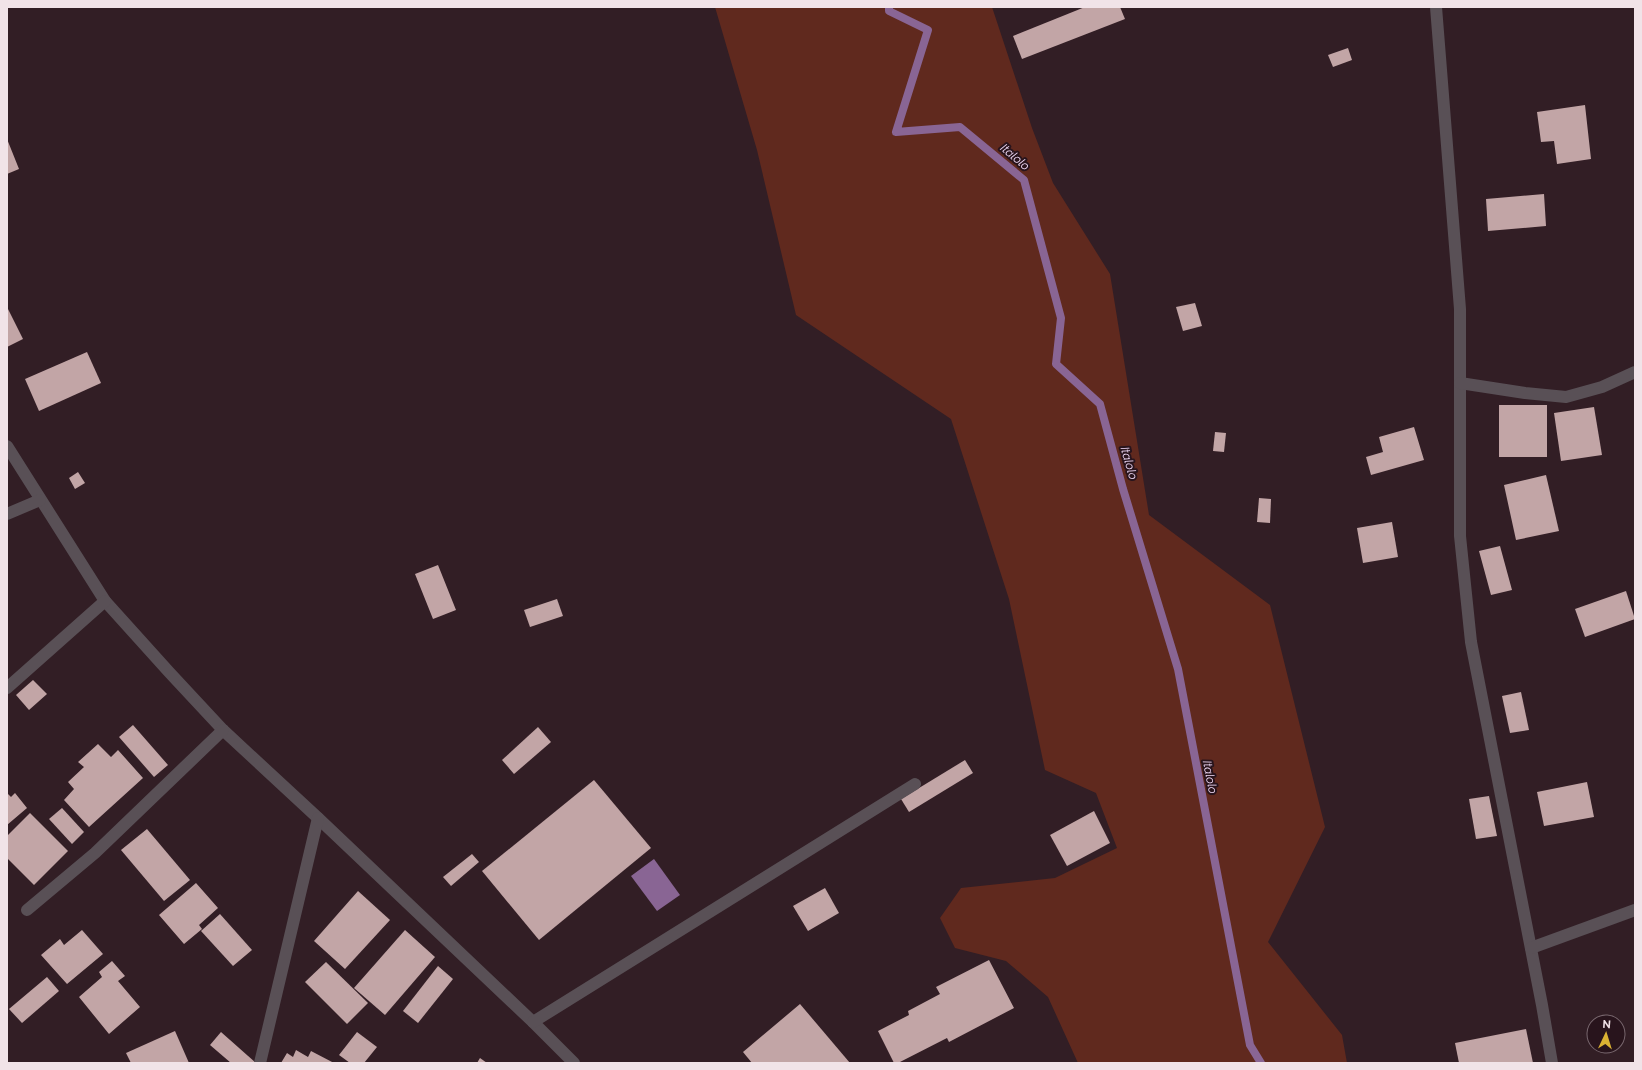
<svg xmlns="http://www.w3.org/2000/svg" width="1642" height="1070" font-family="Raleway,sans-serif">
	<rect width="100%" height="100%" fill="#321e25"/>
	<path fill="#60291e" d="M715 7H992L1032 128 1053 183 1110 274 1149 515 1270 605 1325 827 1268 942 1342 1035 1347 1063H1078L1048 997 1006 961 955 948 940 918 961 888 1055 878 1117 848 1096 793 1045 770 1009 599 951 419 796 315 757 150Z"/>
	<path fill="#896594" d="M654 859 680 895 657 911 631 876Z"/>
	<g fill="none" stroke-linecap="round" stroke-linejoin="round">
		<path stroke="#896594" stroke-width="8" d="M889 7V11L928 30 896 132 960 127 1024 180 1061 318 1056 364 1100 404 1123 489 1178 669 1250 1045 1261 1063"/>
	</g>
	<g fill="#c2a5a6">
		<path d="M1085 7H1120L1125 19 1022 59 1013 36Z"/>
		<path d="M1348 48 1352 60 1333 67 1328 55Z"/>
		<path d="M1585 105 1591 159 1557 164 1554 141 1541 142 1537 112Z"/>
		<path d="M7 139 19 169 7 174Z"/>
		<path d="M1544 194 1546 226 1488 231 1486 199Z"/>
		<path d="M1195 303 1202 326 1183 331 1176 307Z"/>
		<path d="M7 307 23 339 7 347Z"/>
		<path d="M87 352 101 383 39 411 25 379Z"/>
		<rect x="1499" y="405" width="48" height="52"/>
		<path d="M1594 407 1602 455 1561 461 1554 413Z"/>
		<path d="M1414 427 1424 460 1371 475 1366 457 1383 452 1379 437Z"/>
		<path d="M1215 432 1226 433 1224 452 1213 451Z"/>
		<path d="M78 472 85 483 75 489 69 478Z"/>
		<path d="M1546 475 1559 531 1516 540 1504 485Z"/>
		<path d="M1259 498 1271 499 1270 523 1257 522Z"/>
		<path d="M1392 522 1398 557 1363 563 1357 528Z"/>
		<path d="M1500 546 1512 590 1491 595 1479 551Z"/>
		<path d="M438 565 456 610 433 619 415 574Z"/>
		<path d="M1626 591 1635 619 1585 637 1575 609Z"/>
		<path d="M557 599 563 616 530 627 524 610Z"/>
		<path d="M33 680 47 694 29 710 16 695Z"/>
		<path d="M1521 692 1529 730 1510 733 1502 696Z"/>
		<path d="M133 725 168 765 154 777 119 737Z"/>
		<path d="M538 727 551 742 514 774 502 760Z"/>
		<path d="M98 744 111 757 118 750 143 778 89 827 64 800 74 789 68 782 84 767 78 762Z"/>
		<path d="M965 760 973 773 909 812 901 799Z"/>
		<path d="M594 780 651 848 539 940 482 871Z"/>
		<path d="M1587 782 1594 817 1544 826 1537 792Z"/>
		<path d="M7 793 11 797 15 793 27 808 7 825Z"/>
		<path d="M1489 796 1497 836 1476 839 1469 799Z"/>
		<path d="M62 808 84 832 72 844 49 819Z"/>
		<path d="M1094 811 1110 843 1067 866 1050 835Z"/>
		<path d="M30 813 68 851 34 885 7 858V836Z"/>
		<path d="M147 829 190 880 164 901 121 850Z"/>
		<path d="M472 854 479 862 451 886 443 877Z"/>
		<path d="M196 883 218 908 199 925 202 929 184 944 159 915Z"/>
		<path d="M825 888 839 913 808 931 793 906Z"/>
		<path d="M358 891 390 920 345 969 314 941Z"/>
		<path d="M220 914 252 950 233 966 201 931Z"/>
		<path d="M82 930 103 954 67 984 41 955 60 939 64 945Z"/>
		<path d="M405 930 435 957 385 1015 354 988Z"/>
		<path d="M989 960 1014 1008 949 1042 947 1038 898 1063H894L878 1031 909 1015 908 1011 940 994 936 987Z"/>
		<path d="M112 961 125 976 118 981 140 1007 109 1034 79 997 102 977 99 972Z"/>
		<path d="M326 962 368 1003 347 1024 305 982Z"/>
		<path d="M438 966 453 979 418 1023 403 1011Z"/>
		<path d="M47 977 59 991 22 1023 9 1009Z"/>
		<path d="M800 1004 850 1063H752L743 1052Z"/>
		<path d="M1526 1029 1533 1063H1459L1455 1043Z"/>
		<path d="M175 1031 189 1063H131L126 1053Z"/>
		<path d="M221 1032 256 1063H231L210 1045Z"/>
		<path d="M357 1032 377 1047 364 1063H350L339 1055Z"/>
		<path d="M296 1050 308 1057 311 1051 334 1063H281L287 1053 293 1057Z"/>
		<path d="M480 1058 487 1063H477Z"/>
	</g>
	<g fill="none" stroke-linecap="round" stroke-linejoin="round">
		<g stroke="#595056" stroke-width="12">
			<path d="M1436 7 1460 309V536L1471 642 1542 1005 1552 1063"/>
			<path d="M1460 383 1525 393 1566 397 1602 387 1635 372"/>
			<path d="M7 446 105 601 169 672 223 730 318 818 533 1022 574 1063"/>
			<path d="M7 514 40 500"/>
			<path d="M7 688 105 601"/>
			<path d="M27 910 95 853 223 730"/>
			<path d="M1531 948 1635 910"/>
			<path d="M533 1022 915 784"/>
			<path d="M260 1063 318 818"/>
		</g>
	</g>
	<g text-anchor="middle" stroke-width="4" stroke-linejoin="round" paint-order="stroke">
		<g font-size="12" font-style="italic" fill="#f1daf7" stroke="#28141c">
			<text transform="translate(1015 157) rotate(40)" y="4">Italolo</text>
			<text transform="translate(1129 463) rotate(74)" y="4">Italolo</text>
			<text transform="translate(1210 777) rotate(79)" y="4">Italolo</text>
		</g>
	</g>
	<rect width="1642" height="1070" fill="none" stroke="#f1e3e8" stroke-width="16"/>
	<g transform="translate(1606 1034) rotate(4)"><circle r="19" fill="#28141c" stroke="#78676e"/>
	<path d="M0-3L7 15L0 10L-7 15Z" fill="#dbb233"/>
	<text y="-6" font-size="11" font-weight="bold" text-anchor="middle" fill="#f1e3e8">N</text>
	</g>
</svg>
